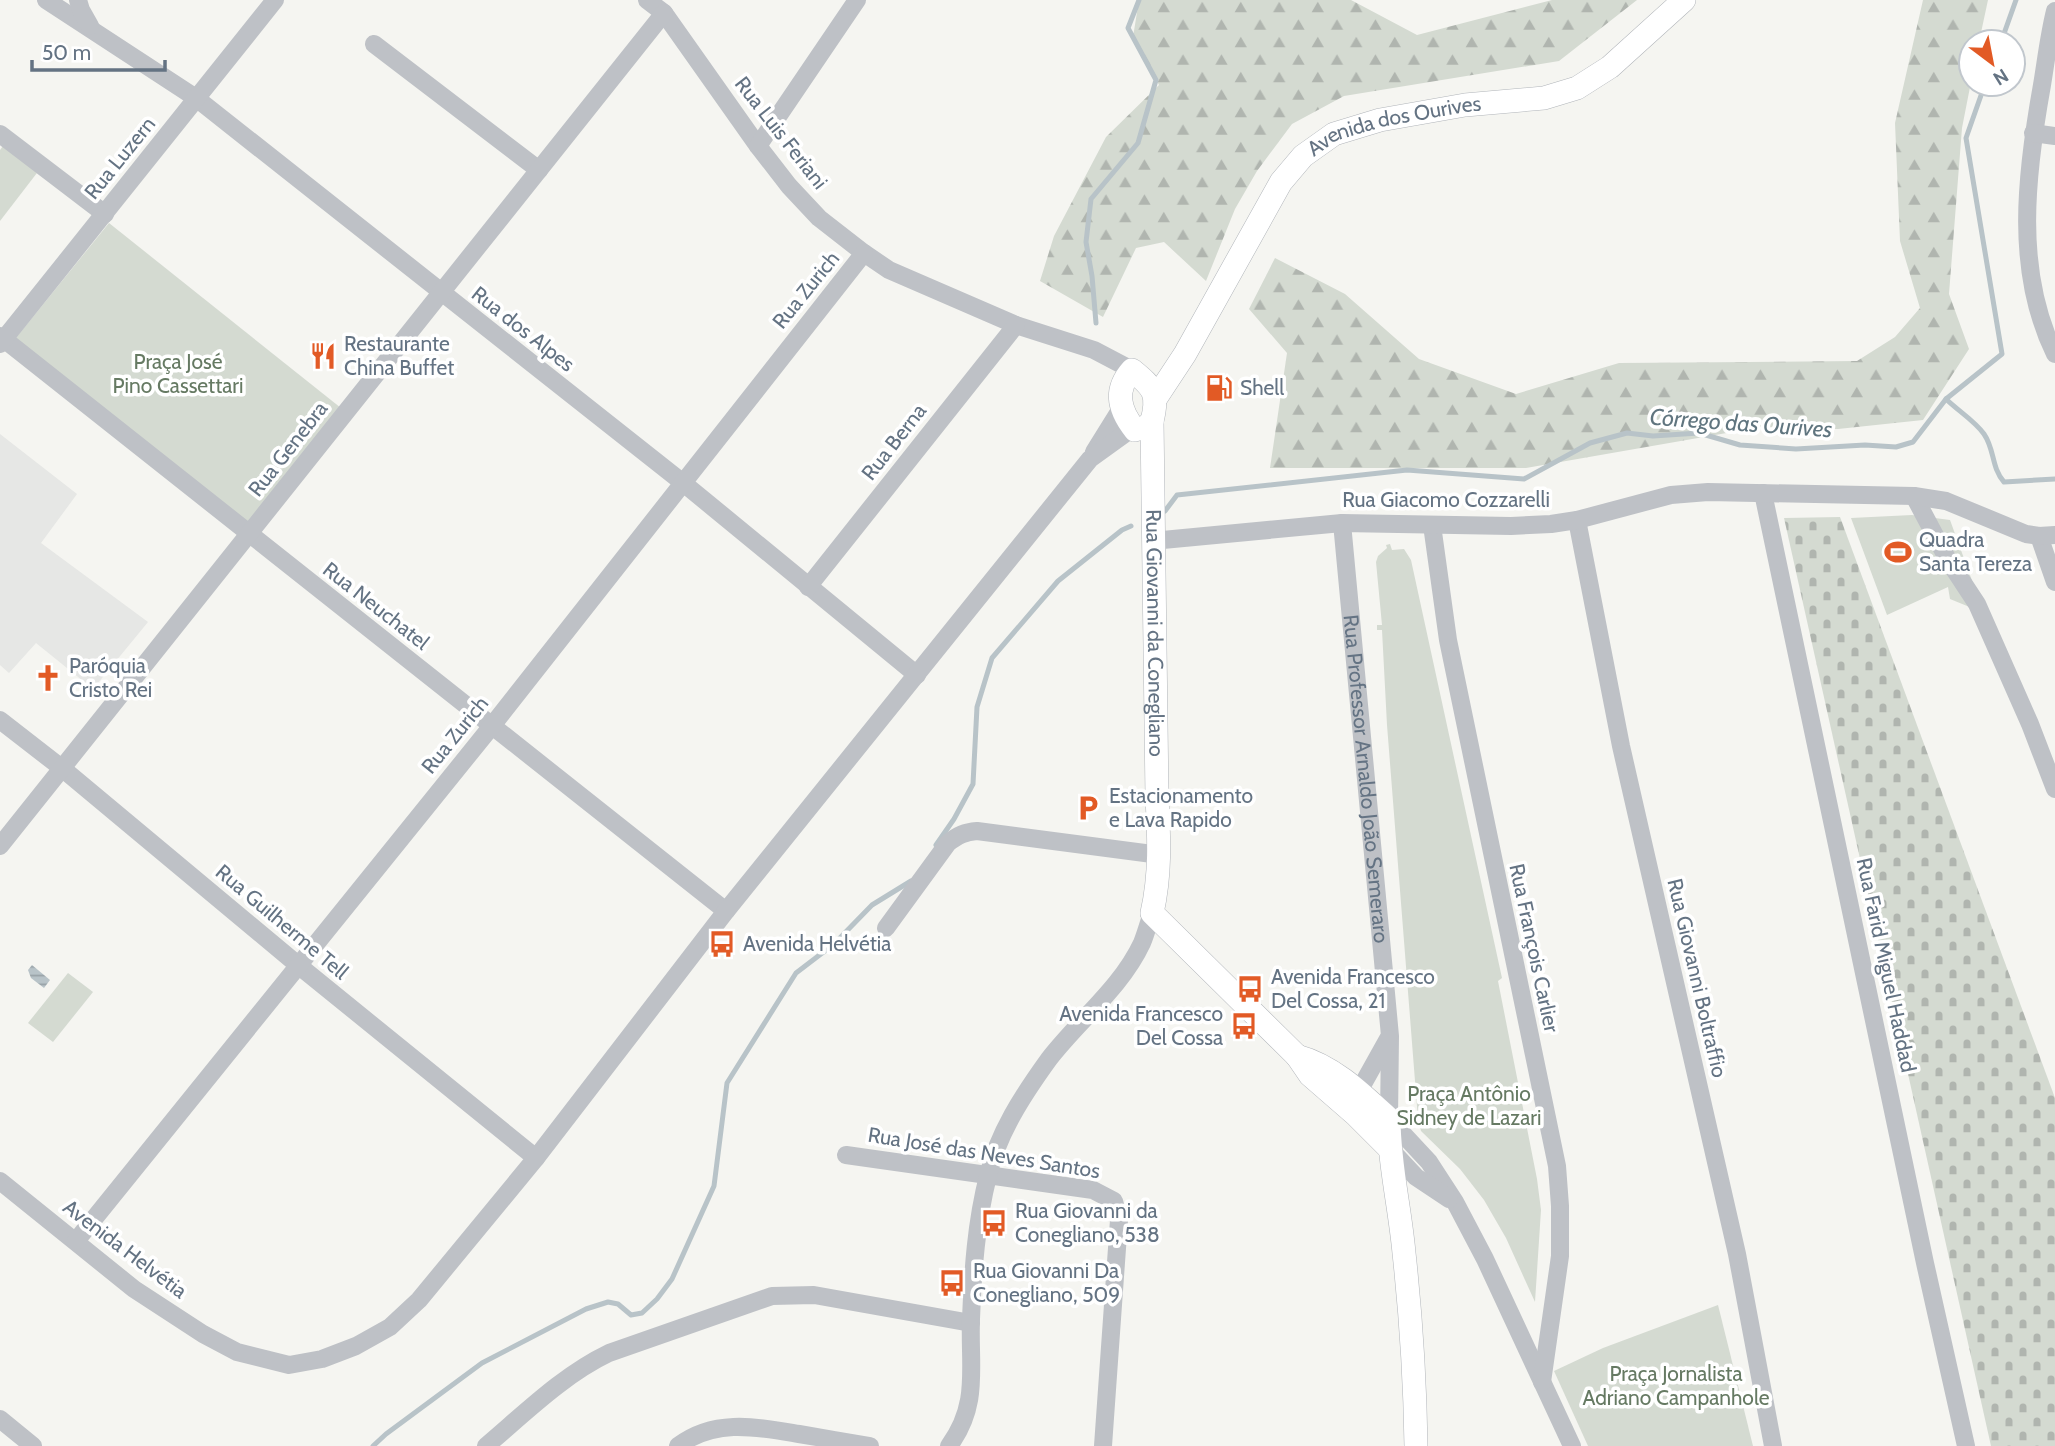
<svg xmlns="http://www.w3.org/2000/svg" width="2055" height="1446" font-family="Cabin,sans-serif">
	<defs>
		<pattern id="forest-firs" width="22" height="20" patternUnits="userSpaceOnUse" patternTransform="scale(1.75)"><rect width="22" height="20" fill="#d4dad1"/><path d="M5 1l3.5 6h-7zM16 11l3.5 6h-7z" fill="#b0b5af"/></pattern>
		<pattern id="cemetery-stones" width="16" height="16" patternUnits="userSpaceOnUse" patternTransform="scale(1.75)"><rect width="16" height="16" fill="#d4dad1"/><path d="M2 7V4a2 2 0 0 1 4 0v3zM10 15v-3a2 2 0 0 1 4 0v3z" fill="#b0b5af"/></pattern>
		<pattern id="water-rules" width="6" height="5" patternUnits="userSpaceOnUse" patternTransform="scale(1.75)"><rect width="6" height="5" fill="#b8c3c8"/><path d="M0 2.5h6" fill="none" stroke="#99a3a8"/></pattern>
	</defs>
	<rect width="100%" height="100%" fill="#f5f5f1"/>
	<path fill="#e6e7e5" d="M0 434 77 494 41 543 148 622 93 689 36 643 9 673 0 665Z"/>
	<g fill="url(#forest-firs)">
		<path d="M1139 0H1351L1417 35 1552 0H1637L1559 61 1344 96 1292 124 1257 171 1235 209 1206 281 1164 242 1136 248 1103 317 1040 281 1054 236 1106 137 1159 85 1133 37Z"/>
		<path d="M1923 0H1988L1979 42H1971V82L1962 128 1949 294 1969 349 1923 420 1838 429 1761 427 1526 468H1270L1287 353 1249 309 1275 258 1345 294 1419 359 1516 394 1619 363 1857 361 1895 337 1920 308 1900 241 1895 123Z"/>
	</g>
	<path fill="url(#cemetery-stones)" d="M1840 517 2055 1098V1446H1991L1784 518Z"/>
	<g fill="#d4dad1">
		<path d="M6 142 40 169 0 221V150Z"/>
		<path d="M109 223 341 408 247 525 15 339Z"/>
		<path d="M1912 515 1950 520 1978 597 1972 608 1950 599 1948 587 1887 615 1851 518Z"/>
		<path d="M1390 544 1392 550 1404 549 1411 560 1502 978 1498 981 1537 1179 1541 1210 1535 1302 1506 1238 1484 1200 1460 1169 1421 1131 1418 1119 1387 725 1382 630H1377V625H1382L1376 562 1378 556 1387 548 1386 545Z"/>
		<path d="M68 973 93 992 53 1042 28 1023Z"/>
		<path d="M1718 1305 1753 1446H1588L1554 1371 1603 1348Z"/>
	</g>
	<path fill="url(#water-rules)" d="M32 965 50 980 44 988 31 978 28 970Z"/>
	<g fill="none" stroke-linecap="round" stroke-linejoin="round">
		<g stroke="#b8c3c8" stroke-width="5">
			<path d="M2001 42 2016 0"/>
			<path d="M1096 323 1092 276 1086 242 1091 199 1138 143 1156 80 1128 28 1139 0"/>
			<path d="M1946 399 2002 354 1966 138 1985 84"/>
			<path d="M1165 511 1177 495 1407 470 1524 479 1590 443 1627 433 1653 436 1699 433 1740 445 1796 449 1865 445 1896 447 1913 442 1946 399C1957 410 1975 421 1984 434 1995 450 1991 467 2004 482L2055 479"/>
			<path d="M936 845 954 819 973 784 977 707 992 658 1058 581 1122 530 1131 526"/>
			<path d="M373 1446 386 1434 482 1363 586 1309 608 1302 618 1304 631 1315 642 1313 657 1299 672 1279 714 1186 727 1083 796 973 834 944 872 905 911 881"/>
		</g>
		<defs>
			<g id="major">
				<path d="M1132 370C1154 388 1159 394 1152 421L1146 427 1135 430C1119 410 1114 390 1132 370Z"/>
				<path id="s2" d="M1156 398 1185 354 1281 182 1303 156 1334 134 1380 120 1465 105 1544 98 1577 88 1610 67 1684 0"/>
				<path id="s3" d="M1152 421 1157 797C1159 837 1161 873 1152 913L1297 1056 1310 1075 1356 1115 1389 1148"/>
				<path d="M1297 1056C1334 1066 1362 1094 1389 1119 1389 1164 1400 1208 1404 1253 1411 1317 1415 1381 1416 1446"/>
			</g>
		</defs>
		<use href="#major" stroke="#b1b5ba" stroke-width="24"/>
		<g stroke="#bec1c6" stroke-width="18">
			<path d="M46 0 196 98 682 482 917 675"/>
			<path d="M78 0 81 10 90 26"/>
			<path d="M647 0 664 13 758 146 789 186 819 218 864 253 889 270 1016 325 1094 350 1132 370"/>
			<path d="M2055 11C2049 35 2046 61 2042 85 2026 174 2014 271 2055 354"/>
			<path d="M374 44 539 170"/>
			<path d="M2033 133 2055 136"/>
			<path d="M0 134 105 214"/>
			<path d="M758 146 857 0"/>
			<path d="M0 336 726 911"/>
			<path d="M0 344 275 0"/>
			<path d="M1094 452 1122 407"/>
			<path d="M1763 493 1925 1263 1966 1446"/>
			<path d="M1914 496 1948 560 1977 604 2030 724 2055 789"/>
			<path d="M1577 520 1621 746 1737 1254 1773 1446"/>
			<path id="s1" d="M1342 523 1390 1036 1389 1119 1429 1162 1455 1202 1485 1259 1572 1446"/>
			<path d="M1432 525 1448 640 1557 1166 1560 1206V1256L1542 1382"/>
			<path d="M2039 536 2055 582"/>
			<path d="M1152 541 1342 523 1511 526 1551 524 1577 520 1671 495 1708 492 1914 496 1946 501 2026 534 2039 536 2055 535"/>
			<path d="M808 587 1016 325"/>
			<path d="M0 720 63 769 298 965 536 1158"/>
			<path d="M0 846 664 13"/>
			<path d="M886 928 948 843C958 835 965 832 977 831L1160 855"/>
			<path d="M1357 1101 1359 1091 1388 1039"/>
			<path d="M1389 1148 1416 1177 1449 1199"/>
			<path d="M846 1155 1093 1190 1114 1201 1119 1220 1103 1446"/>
			<path d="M0 1181 134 1289 203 1334 237 1352 289 1365 322 1359 356 1346 390 1327 419 1300 536 1158 726 911 1090 459 1133 428"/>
			<path d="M76 1241 491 727 864 253"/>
			<path d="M0 1419 33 1446"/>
			<path d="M486 1446C525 1413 563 1375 609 1353L772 1296 814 1295 971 1323"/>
			<path d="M678 1446C715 1418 757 1427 799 1434 823 1438 846 1442 870 1446"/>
			<path d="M949 1446C980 1404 969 1367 971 1319 973 1270 976 1223 988 1176 998 1133 1023 1095 1049 1059 1079 1020 1121 988 1142 943 1146 933 1149 922 1152 913"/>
		</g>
		<use href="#major" stroke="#fff" stroke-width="23"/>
	</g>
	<defs>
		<symbol id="restaurant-bare" viewBox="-9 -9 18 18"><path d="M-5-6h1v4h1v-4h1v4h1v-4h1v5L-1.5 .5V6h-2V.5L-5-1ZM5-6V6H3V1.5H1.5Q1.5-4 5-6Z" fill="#e25a25" stroke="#fff" stroke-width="2.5" paint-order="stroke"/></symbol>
		<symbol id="fuel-bare" viewBox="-9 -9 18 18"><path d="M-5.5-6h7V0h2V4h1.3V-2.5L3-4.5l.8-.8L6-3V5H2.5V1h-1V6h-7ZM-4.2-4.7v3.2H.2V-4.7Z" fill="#e25a25" stroke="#fff" stroke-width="2.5" paint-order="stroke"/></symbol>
		<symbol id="stadium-bare" viewBox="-9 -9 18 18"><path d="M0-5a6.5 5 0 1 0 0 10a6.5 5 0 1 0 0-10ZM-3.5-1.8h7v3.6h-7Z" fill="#e25a25" stroke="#fff" stroke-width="2.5" paint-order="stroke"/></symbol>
		<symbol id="church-bare" viewBox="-9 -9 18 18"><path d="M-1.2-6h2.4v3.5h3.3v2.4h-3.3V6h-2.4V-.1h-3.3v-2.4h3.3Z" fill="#e25a25" stroke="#fff" stroke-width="2.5" paint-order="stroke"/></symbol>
		<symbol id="parking-bare" viewBox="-9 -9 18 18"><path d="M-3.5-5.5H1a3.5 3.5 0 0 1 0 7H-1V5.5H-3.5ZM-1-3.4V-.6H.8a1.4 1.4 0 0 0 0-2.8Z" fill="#e25a25" stroke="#fff" stroke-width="2.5" paint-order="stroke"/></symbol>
		<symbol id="bus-bare" viewBox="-9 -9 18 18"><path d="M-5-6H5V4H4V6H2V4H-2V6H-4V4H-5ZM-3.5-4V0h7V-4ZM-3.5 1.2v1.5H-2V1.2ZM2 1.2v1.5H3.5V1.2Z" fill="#e25a25" stroke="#fff" stroke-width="2.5" paint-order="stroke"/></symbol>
	</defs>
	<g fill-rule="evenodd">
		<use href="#restaurant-bare" x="304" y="337" width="38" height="38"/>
		<use href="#fuel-bare" x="1200" y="369" width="38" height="38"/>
		<use href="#stadium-bare" x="1879" y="533" width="38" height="38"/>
		<use href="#church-bare" x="29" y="659" width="38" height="38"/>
		<use href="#parking-bare" x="1069" y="789" width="38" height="38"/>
		<use href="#bus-bare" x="703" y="925" width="38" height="38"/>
		<use href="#bus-bare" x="1231" y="970" width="38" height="38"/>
		<use href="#bus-bare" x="1225" y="1007" width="38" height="38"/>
		<use href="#bus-bare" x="975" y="1204" width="38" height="38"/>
		<use href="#bus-bare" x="933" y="1264" width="38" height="38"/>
	</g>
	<g text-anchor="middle" stroke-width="7" stroke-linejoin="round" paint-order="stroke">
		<g font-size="21" fill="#647383" stroke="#fff">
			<text dy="7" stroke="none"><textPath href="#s2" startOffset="382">Avenida dos Ourives</textPath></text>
			<text transform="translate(781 133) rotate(52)" y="7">Rua Luis Feriani</text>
			<text transform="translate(120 158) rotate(-51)" y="7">Rua Luzern</text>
			<text transform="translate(806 290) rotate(-51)" y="7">Rua Zurich</text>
			<text transform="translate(523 329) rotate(38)" y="7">Rua dos Alpes</text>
			<text transform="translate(894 442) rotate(-52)" y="7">Rua Berna</text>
			<text transform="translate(288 449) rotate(-52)" y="7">Rua Genebra</text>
			<text x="1446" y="507">Rua Giacomo Cozzarelli</text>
			<text transform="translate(376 606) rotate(38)" y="7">Rua Neuchatel</text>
			<text dy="7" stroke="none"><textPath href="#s3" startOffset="212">Rua Giovanni da Conegliano</textPath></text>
			<text transform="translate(455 735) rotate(-51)" y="7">Rua Zurich</text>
			<text dy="7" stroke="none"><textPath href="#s1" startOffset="257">Rua Professor Arnaldo João Semeraro</textPath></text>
			<text transform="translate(282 922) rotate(40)" y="7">Rua Guilherme Tell</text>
			<text transform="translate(1534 948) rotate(78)" y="7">Rua François Carlier</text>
			<text transform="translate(1886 965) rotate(78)" y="7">Rua Farid Miguel Haddad</text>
			<text transform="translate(1697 978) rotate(77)" y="7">Rua Giovanni Boltraffio</text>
			<text transform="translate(984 1153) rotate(9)" y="7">Rua José das Neves Santos</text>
			<text transform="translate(125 1249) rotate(37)" y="7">Avenida Helvétia</text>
		</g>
		<g font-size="21" fill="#647383" stroke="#fff" text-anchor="start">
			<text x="344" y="351">Restaurante<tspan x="344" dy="24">China Buffet</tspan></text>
			<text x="1240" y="395">Shell</text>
			<text x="1919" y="547">Quadra<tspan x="1919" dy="24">Santa Tereza</tspan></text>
			<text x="69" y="673">Paróquia<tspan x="69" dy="24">Cristo Rei</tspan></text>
			<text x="1109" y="803">Estacionamento<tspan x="1109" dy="24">e Lava Rapido</tspan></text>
			<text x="743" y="951">Avenida Helvétia</text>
			<text x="1271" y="984">Avenida Francesco<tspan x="1271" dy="24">Del Cossa, 21</tspan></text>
			<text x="1223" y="1021" text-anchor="end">Avenida Francesco<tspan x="1223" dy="24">Del Cossa</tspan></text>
			<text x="1015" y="1218">Rua Giovanni da<tspan x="1015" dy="24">Conegliano, 538</tspan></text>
			<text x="973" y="1278">Rua Giovanni Da<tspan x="973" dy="24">Conegliano, 509</tspan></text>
		</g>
		<g font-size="21" fill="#667a63" stroke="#fff">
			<text x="178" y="369">Praça José<tspan x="178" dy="24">Pino Cassettari</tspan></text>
			<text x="1469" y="1101">Praça Antônio<tspan x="1469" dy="24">Sidney de Lazari</tspan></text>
			<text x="1676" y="1381">Praça Jornalista<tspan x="1676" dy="24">Adriano Campanhole</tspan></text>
		</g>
		<g font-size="23" font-style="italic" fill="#60757f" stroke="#fff">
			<text transform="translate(1741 423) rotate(4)" y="8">Córrego das Ourives</text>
		</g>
	</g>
	<g transform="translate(1992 63) rotate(148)"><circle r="33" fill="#ffffff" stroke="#c1c7cd" stroke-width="2"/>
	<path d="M0-5L12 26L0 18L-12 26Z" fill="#e25a25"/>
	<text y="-10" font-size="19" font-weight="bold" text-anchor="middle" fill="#647383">N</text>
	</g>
	<path d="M32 60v10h133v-10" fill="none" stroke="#647383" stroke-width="3.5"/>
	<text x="42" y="60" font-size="21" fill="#647383" stroke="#ffffff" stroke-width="5" paint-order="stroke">50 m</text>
</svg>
